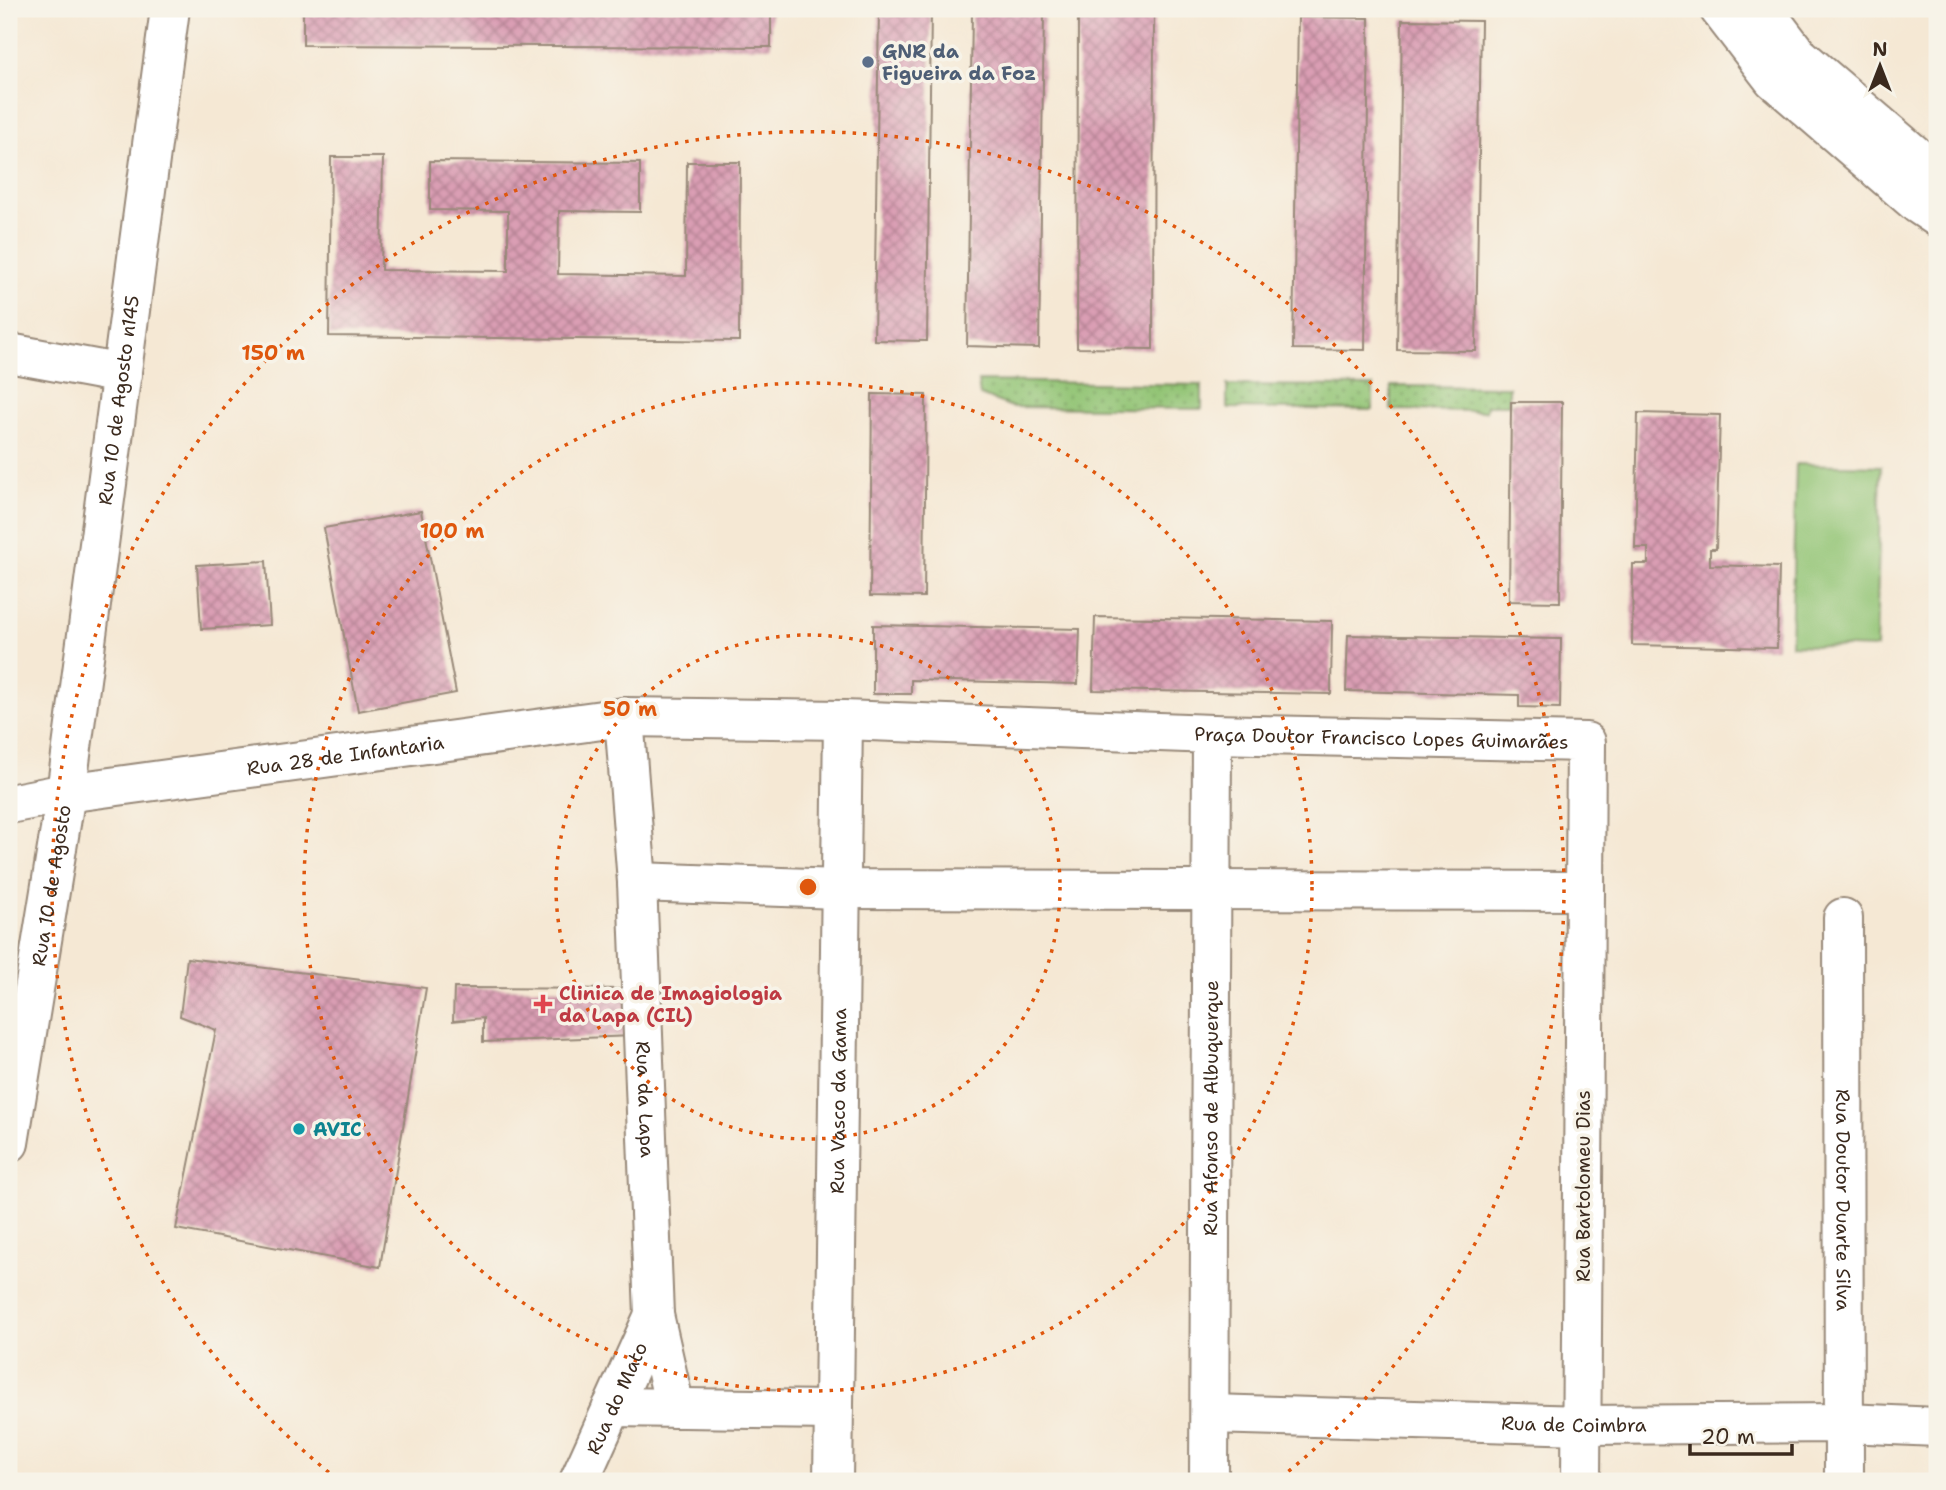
<svg xmlns="http://www.w3.org/2000/svg" width="1946" height="1490" font-family="'Shantell Sans',sans-serif">
	<defs>
		<pattern id="grass-dots" width="8" height="8" patternUnits="userSpaceOnUse" patternTransform="scale(1.75)"><rect width="8" height="8" fill="#92c475"/><path d="M2 2h.1M6 6h.1" fill="none" stroke="#789f5f" stroke-width="1.8" stroke-linecap="round"/></pattern>
		<pattern id="building-cross-hatch" width="8" height="8" patternUnits="userSpaceOnUse" patternTransform="scale(1.75)"><rect width="8" height="8" fill="#da9eb4"/><path d="M0 0l8 8M0 8l8-8" fill="none" stroke="#b28192"/></pattern>
	</defs>
	<rect width="100%" height="100%" fill="#f7f3e8"/>
	<filter id="ink" filterUnits="userSpaceOnUse"><feTurbulence type="fractalNoise" baseFrequency=".0143" numOctaves="2"/><feDisplacementMap in="SourceGraphic" scale="14" xChannelSelector="R" yChannelSelector="G"/><feConvolveMatrix kernelMatrix="1 2 1 2 8 2 1 2 1" color-interpolation-filters="sRGB"/></filter>
	<filter id="wash" filterUnits="userSpaceOnUse"><feTurbulence type="fractalNoise" baseFrequency=".00686" numOctaves="4" result="noise"/><feDisplacementMap in="SourceGraphic" scale="28" xChannelSelector="R" yChannelSelector="G"/><feGaussianBlur stdDeviation="1.57" result="paint"/><feColorMatrix in="noise" values="0 0 0 0 0 0 0 0 0 0 0 0 0 0 0 0 0 1.4 0 .05"/><feComposite in="paint" operator="in"/></filter>
	<g filter="url(#wash)">
		<rect width="100%" height="100%" fill="#f5e8d4"/>
		<g fill="url(#grass-dots)" stroke="#66774a" stroke-width="2">
			<path d="M978 381 1202 385V409L1012 407 980 395Z"/>
			<path d="M1227 385 1373 386V410L1227 408Z"/>
			<path d="M1391 386 1509 387V405H1487L1486 411 1391 410Z"/>
		</g>
		<path fill="#92c475" stroke="#66774a" stroke-width="2" d="M1796 464 1881 466 1876 648 1791 645Z"/>
		<g id="blocks">
			<g fill="url(#building-cross-hatch)">
				<path d="M303 9H771V47L303 45Z"/>
				<path d="M879 9H931L927 341 874 340Z"/>
				<path d="M972 12 1044 13 1039 348 967 346Z"/>
				<path d="M1078 12 1154 13 1153 349 1077 348Z"/>
				<path d="M1298 17 1369 18 1365 350 1293 349Z"/>
				<path d="M1402 20 1481 21 1476 351 1397 350Z"/>
				<path d="M331 157H383L381 270 508 271V211L430 210V161L640 163V212L559 211 558 274 686 276 687 162H740L739 341 329 336Z"/>
				<path d="M872 394 926 395 924 597 870 596Z"/>
				<path d="M1511 402H1562L1560 602 1509 601Z"/>
				<path d="M1638 413 1720 415 1716 549H1710V565L1779 567 1777 648 1632 645 1633 564H1648V548H1635Z"/>
				<path d="M421 511 456 693 358 711 324 528Z"/>
				<path d="M266 561 270 625 201 629 197 565Z"/>
				<path d="M1095 617 1332 621 1331 694 1093 690Z"/>
				<path d="M873 625 1080 629 1078 684 911 680V694H873Z"/>
				<path d="M1348 635 1561 639 1560 708 1519 707V695L1346 691Z"/>
				<path d="M187 958 426 988 380 1267 176 1229 216 1030 180 1016Z"/>
				<path d="M454 988 632 989 633 1036 483 1042V1018L453 1021Z"/>
			</g>
		</g>
	</g>
	<g filter="url(#ink)">
		<use href="#blocks" fill-opacity="0" stroke="#988979" stroke-width="2"/>
		<g fill="none" stroke-linecap="round" stroke-linejoin="round">
			<defs>
				<g id="minor">
					<path d="M9 353 122 374"/>
					<path id="s1" d="M624 717 637 882 654 1315 675 1408"/>
					<path id="s2" d="M9 804 66 793 624 717 843 720 1212 734 1586 742 1581 1481"/>
					<path d="M637 882 839 889 1585 891"/>
					<path id="s3" d="M1843 918 1844 1481"/>
					<path id="s4" d="M9 1143 66 793 170 9"/>
					<path d="M612 1407 834 1410"/>
					<path id="s5" d="M1210 1414 1582 1425 1846 1423 1937 1427"/>
					<path id="s6" d="M579 1481 654 1315"/>
					<path id="s7" d="M833 1481 843 720"/>
					<path id="s8" d="M1209 1481 1212 734"/>
				</g>
				<g id="major">
					<path d="M1719 9 1773 79 1919 205 1937 217"/>
					<path d="M1763 9 1798 55 1937 174"/>
				</g>
			</defs>
			<use href="#minor" stroke="#988979" stroke-width="42"/>
			<use href="#major" stroke="#988979" stroke-width="42"/>
			<use href="#minor" stroke="#fff" stroke-width="38"/>
			<use href="#major" stroke="#fff" stroke-width="38"/>
		</g>
	</g>
	<g fill="none" stroke="#df570d" stroke-width="3.5" stroke-dasharray="3.5 7">
		<circle cx="808" cy="887" r="252"/>
		<circle cx="808" cy="887" r="504"/>
		<path d="M337 1479A756 756 0 1 1 1279 1479"/>
	</g>
	<circle fill="#5c6f8a" stroke="#f7f3e8" stroke-width="2.5" cx="868" cy="62" r="7"/>
	<path fill="#e0444e" stroke="#f7f3e8" stroke-width="2.5" d="M539.5 993.5h7v7h7v7h-7v7h-7v-7h-7v-7h7z"/>
	<circle fill="#0f9aa8" stroke="#f7f3e8" stroke-width="2.5" cx="299" cy="1129" r="7"/>
	<g text-anchor="middle" stroke-width="7" stroke-linejoin="round" paint-order="stroke">
		<g font-size="19" font-weight="bold" fill="#4e5e75" stroke="#f7f3e8" text-anchor="start">
			<text x="882" y="58">GNR da<tspan x="882" dy="22">Figueira da Foz</tspan></text>
		</g>
		<g font-size="19" fill="#3b2a1e" stroke="#f7f3e8">
			<text dy="7" stroke="none"><textPath href="#s4" startOffset="751">Rua 10 de Agosto n145</textPath></text>
			<text dy="7" stroke="none"><textPath href="#s2" startOffset="1379">Praça Doutor Francisco Lopes Guimarães</textPath></text>
			<text dy="7" stroke="none"><textPath href="#s2" startOffset="340">Rua 28 de Infantaria</textPath></text>
			<text dy="7" stroke="none"><textPath href="#s4" startOffset="261">Rua 10 de Agosto</textPath></text>
			<text dy="7" stroke="none"><textPath href="#s1" startOffset="383">Rua da Lapa</textPath></text>
			<text dy="7" stroke="none"><textPath href="#s7" startOffset="380">Rua Vasco da Gama</textPath></text>
			<text dy="7" stroke="none"><textPath href="#s8" startOffset="373">Rua Afonso de Albuquerque</textPath></text>
			<text transform="translate(1583 1186) rotate(-90)" y="7">Rua Bartolomeu Dias</text>
			<text dy="7" stroke="none"><textPath href="#s3" startOffset="282">Rua Doutor Duarte Silva</textPath></text>
			<text dy="7" stroke="none"><textPath href="#s6" startOffset="91">Rua do Mato</textPath></text>
			<text dy="7" stroke="none"><textPath href="#s5" startOffset="364">Rua de Coimbra</textPath></text>
		</g>
		<g font-size="19" font-weight="bold" fill="#be3a42" stroke="#f7f3e8" text-anchor="start">
			<text x="559" y="1000">Clinica de Imagiologia<tspan x="559" dy="22">da Lapa (CIL)</tspan></text>
		</g>
		<g font-size="19" font-weight="bold" fill="#0d838f" stroke="#f7f3e8" text-anchor="start">
			<text x="313" y="1136">AVIC</text>
		</g>
	</g>
	<circle cx="808" cy="887" r="10" fill="#df570d" stroke="#f7f3e8" stroke-width="3.5"/>
	<g font-size="21" text-anchor="middle" font-weight="bold" fill="#df570d" stroke="#f7f3e8" stroke-width="7" stroke-linejoin="round" paint-order="stroke">
		<text x="273" y="360">150 m</text>
		<text x="452" y="538">100 m</text>
		<text x="630" y="716">50 m</text>
	</g>
	<rect width="1946" height="1490" fill="none" stroke="#f7f3e8" stroke-width="35"/>
	<g transform="translate(1880 66)" stroke="#f7f3e8" stroke-width="5" paint-order="stroke">
	<path d="M0-5L12 26L0 18L-12 26Z" fill="#3b2a1e"/>
	<text y="-10" font-size="19" font-weight="bold" text-anchor="middle" fill="#3b2a1e">N</text>
	</g>
	<path d="M1690 1444v10h102v-10" fill="none" stroke="#3b2a1e" stroke-width="3.5"/>
	<text x="1701" y="1444" font-size="21" fill="#3b2a1e" stroke="#f7f3e8" stroke-width="5" paint-order="stroke">20 m</text>
</svg>
